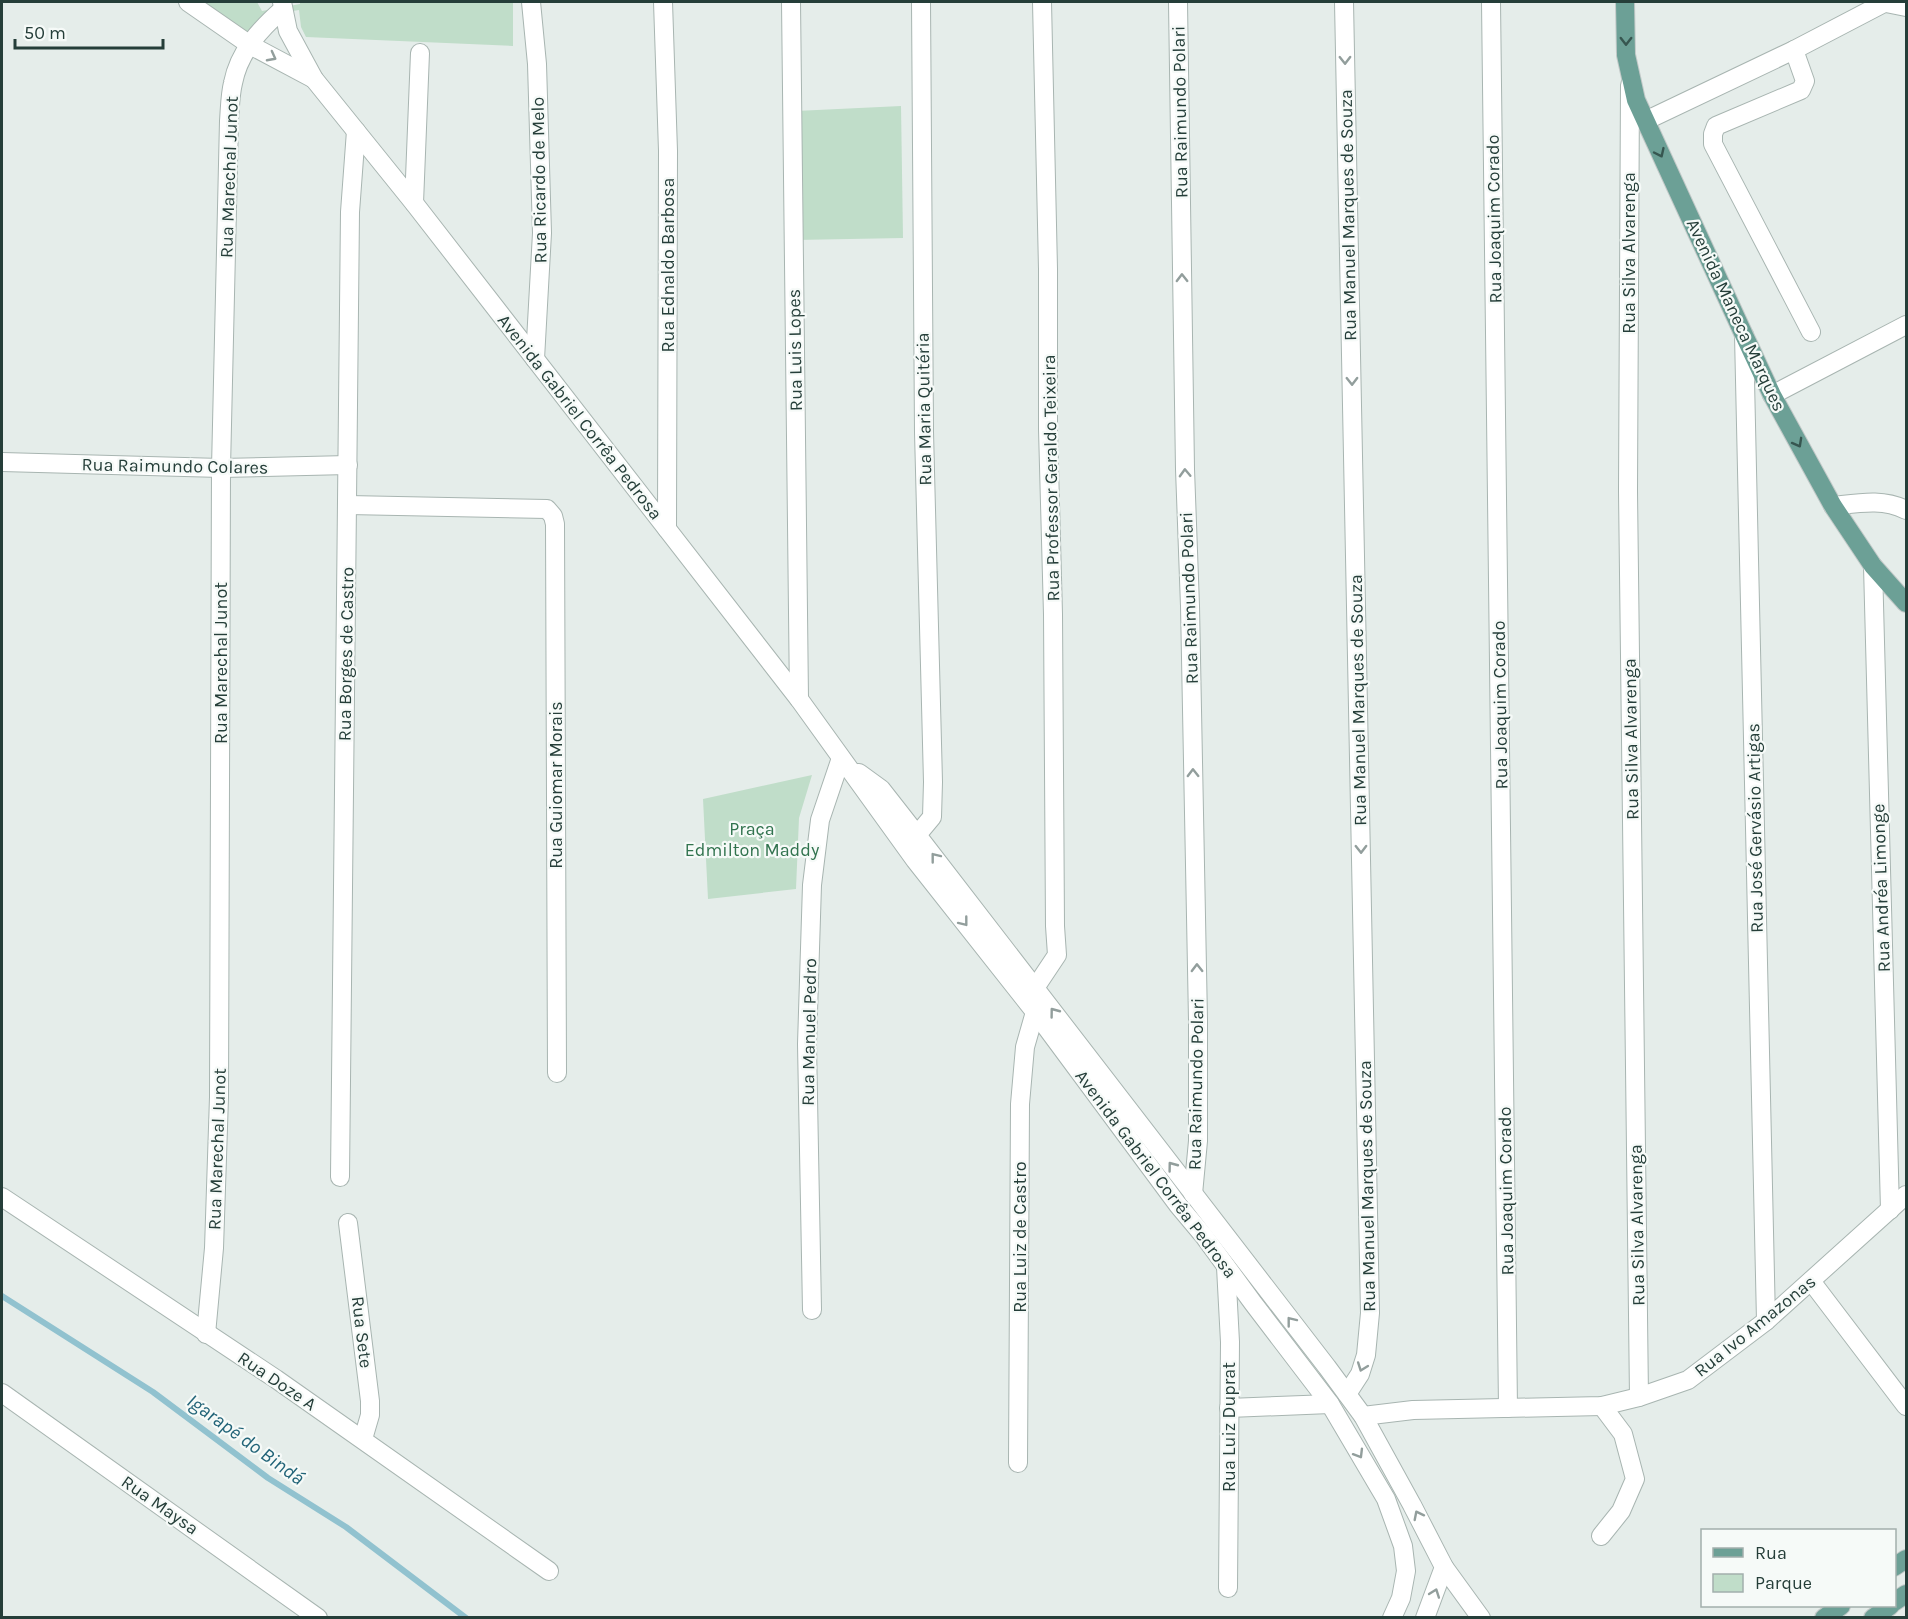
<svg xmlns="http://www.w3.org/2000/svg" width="1908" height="1619" font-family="Karla,sans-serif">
	<rect width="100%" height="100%" fill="#e5edea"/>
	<g fill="#c0ddc9">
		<path d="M186 2H257L262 11 300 4V2H513V46L306 37 301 27 299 10 262 16 249 34Z"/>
		<path d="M901 106 903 238 796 240V111Z"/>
		<path d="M812 775 799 818 796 889 708 899 703 799Z"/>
	</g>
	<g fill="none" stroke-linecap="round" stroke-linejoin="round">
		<path stroke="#91c2cf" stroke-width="6" d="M2 1296 153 1392 268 1478 346 1527 466 1618"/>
		<defs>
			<g id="minor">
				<path d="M188 2 250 45 314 79"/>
				<path d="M282 2 288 31 314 79 414 203 799 699 915 860 1035 1012 1178 1205 1204 1236 1253 1303 1330 1404 1386 1499 1403 1546 1406 1571 1401 1598 1392 1618"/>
				<path d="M531 2 537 64 542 233 535 359"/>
				<path d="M663 2 668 151 667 529"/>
				<path d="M791 2 799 699"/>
				<path d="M1178 2 1185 469 1190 606 1198 1020V1141L1193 1194"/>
				<path d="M1344 2 1370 1313 1366 1355 1360 1374 1347 1394"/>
				<path d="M1491 2 1508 1408"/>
				<path d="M1886 3 1906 7"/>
				<path d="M1794 50 1805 81 1801 90 1716 126 1713 134V144L1811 332"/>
				<path d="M1630 85 1628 491 1639 1397"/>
				<path d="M1645 121 1794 50 1886 2"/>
				<path d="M414 203 420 53"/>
				<path d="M1744 335 1766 1321"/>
				<path d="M1772 395 1906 325"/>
				<path d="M2 462 221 468 348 465"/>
				<path d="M348 505 547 509 553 516 555 524 557 1073"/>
				<path d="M1833 506C1859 503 1883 498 1906 510"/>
				<path d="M1873 566 1890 1210"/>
				<path d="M859 773 881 789 917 835 1327 1367 1363 1416 1412 1505 1444 1567 1481 1618"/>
				<path d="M917 835 932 817 933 782 924 432 921 2"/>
				<path d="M1035 988 1057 955 1055 926 1053 614 1048 429V269L1042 2"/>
				<path d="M340 1177 350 212 356 131"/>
				<path d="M2 1197 276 1379 549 1571"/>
				<path d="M348 1223 370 1401V1415L363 1439"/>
				<path d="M1226 1267 1230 1342 1228 1588"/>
				<path d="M1811 1281 1906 1406"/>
				<path d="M812 1310 807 1044 812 885 820 820 841 758"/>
				<path d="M206 1334 214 1248 219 1097 221 468 229 121C230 108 230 95 233 83 239 52 260 29 283 9"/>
				<path d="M2 1393 318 1618"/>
				<path d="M1229 1408 1330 1404"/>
				<path d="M1363 1416 1413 1410 1602 1406 1639 1397 1688 1380 1766 1321 1906 1195"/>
				<path d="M1018 1463 1020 1104 1025 1047 1035 1012"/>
				<path d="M1601 1536 1621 1511 1635 1479 1623 1434 1602 1406"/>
				<path d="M1425 1618 1444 1567"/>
			</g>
			<g id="major">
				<path d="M1625 2 1626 55 1636 100 1744 335 1772 395 1833 506 1873 566 1906 603"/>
				<path d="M1894 1567 1906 1559"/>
				<path d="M1894 1602 1906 1594"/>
				<path d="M1824 1618 1841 1606"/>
				<path d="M1873 1618 1890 1606"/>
			</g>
		</defs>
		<use href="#minor" stroke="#a8b5b1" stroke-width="20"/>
		<use href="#major" stroke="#c2c9c8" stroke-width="20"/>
		<use href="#minor" stroke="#fff" stroke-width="18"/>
		<use href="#major" stroke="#6ca096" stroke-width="18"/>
	</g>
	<defs><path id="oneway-chevron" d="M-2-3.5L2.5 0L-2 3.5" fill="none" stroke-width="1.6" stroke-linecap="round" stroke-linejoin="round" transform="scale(1.5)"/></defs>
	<g stroke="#375650">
		<use href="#oneway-chevron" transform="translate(1626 41) rotate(90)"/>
		<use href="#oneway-chevron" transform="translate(1660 153) rotate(65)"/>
		<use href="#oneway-chevron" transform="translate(1798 443) rotate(61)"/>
	</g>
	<g stroke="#929e9c">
		<use href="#oneway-chevron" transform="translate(272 57) rotate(28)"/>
		<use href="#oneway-chevron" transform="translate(1345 60) rotate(89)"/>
		<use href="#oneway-chevron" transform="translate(1182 278) rotate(-91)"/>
		<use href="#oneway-chevron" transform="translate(1352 381) rotate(89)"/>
		<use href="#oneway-chevron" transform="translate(1185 473) rotate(-92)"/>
		<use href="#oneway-chevron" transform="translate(1193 773) rotate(-91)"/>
		<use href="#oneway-chevron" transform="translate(1361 849) rotate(89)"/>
		<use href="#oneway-chevron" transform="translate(935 857) rotate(-128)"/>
		<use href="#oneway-chevron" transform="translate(964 922) rotate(52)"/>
		<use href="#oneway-chevron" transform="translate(1197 968) rotate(-91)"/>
		<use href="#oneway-chevron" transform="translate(1054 1012) rotate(-127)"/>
		<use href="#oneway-chevron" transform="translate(1172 1166) rotate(-127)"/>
		<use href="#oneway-chevron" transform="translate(1291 1321) rotate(-128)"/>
		<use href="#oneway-chevron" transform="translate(1362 1367) rotate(110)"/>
		<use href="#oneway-chevron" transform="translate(1359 1454) rotate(59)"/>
		<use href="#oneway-chevron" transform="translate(1418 1515) rotate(-117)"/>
		<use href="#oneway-chevron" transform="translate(1435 1593) rotate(-70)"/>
	</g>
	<g text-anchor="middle" stroke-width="4.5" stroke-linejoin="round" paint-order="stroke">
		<g font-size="18" fill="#253e39" stroke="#f6faf8">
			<text transform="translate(1180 112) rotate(-91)" y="6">Rua Raimundo Polari</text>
			<text transform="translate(229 177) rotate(-88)" y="6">Rua Marechal Junot</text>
			<text transform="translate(539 180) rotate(-91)" y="6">Rua Ricardo de Melo</text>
			<text transform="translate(1348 215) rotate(-91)" y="6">Rua Manuel Marques de Souza</text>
			<text transform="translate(1494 219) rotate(-91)" y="6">Rua Joaquim Corado</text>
			<text transform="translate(1629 253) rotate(-90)" y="6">Rua Silva Alvarenga</text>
			<text transform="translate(668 265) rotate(-90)" y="6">Rua Ednaldo Barbosa</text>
			<text transform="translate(1736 315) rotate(65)" y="6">Avenida Maneca Marques</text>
			<text transform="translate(795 350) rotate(-91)" y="6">Rua Luis Lopes</text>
			<text transform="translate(924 409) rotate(-91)" y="6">Rua Maria Quitéria</text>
			<text transform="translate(580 417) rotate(52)" y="6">Avenida Gabriel Corrêa Pedrosa</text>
			<text transform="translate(175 466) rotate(1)" y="6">Rua Raimundo Colares</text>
			<text transform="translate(1051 478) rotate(-91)" y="6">Rua Professor Geraldo Teixeira</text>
			<text transform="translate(1189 598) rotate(-92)" y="6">Rua Raimundo Polari</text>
			<text transform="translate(346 654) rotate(-89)" y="6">Rua Borges de Castro</text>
			<text transform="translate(221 663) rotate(-90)" y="6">Rua Marechal Junot</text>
			<text transform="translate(1358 700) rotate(-91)" y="6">Rua Manuel Marques de Souza</text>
			<text transform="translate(1500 705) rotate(-91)" y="6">Rua Joaquim Corado</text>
			<text transform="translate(1631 739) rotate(-91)" y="6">Rua Silva Alvarenga</text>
			<text transform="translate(556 785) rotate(-90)" y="6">Rua Guiomar Morais</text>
			<text transform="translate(1755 828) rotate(-91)" y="6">Rua José Gervásio Artigas</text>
			<text transform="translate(1881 888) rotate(-92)" y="6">Rua Andréa Limonge</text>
			<text transform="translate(809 1032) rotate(-89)" y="6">Rua Manuel Pedro</text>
			<text transform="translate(1196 1084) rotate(-89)" y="6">Rua Raimundo Polari</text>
			<text transform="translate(217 1149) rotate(-88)" y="6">Rua Marechal Junot</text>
			<text transform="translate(1156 1174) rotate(53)" y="6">Avenida Gabriel Corrêa Pedrosa</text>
			<text transform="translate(1367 1186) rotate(-91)" y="6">Rua Manuel Marques de Souza</text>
			<text transform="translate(1506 1191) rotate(-91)" y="6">Rua Joaquim Corado</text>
			<text transform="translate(1637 1225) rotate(-91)" y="6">Rua Silva Alvarenga</text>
			<text transform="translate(1020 1237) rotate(-90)" y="6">Rua Luiz de Castro</text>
			<text transform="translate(1755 1326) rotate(-39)" y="6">Rua Ivo Amazonas</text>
			<text transform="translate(362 1332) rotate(83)" y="6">Rua Sete</text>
			<text transform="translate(277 1381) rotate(34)" y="6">Rua Doze A</text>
			<text transform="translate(1229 1427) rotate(-90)" y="6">Rua Luiz Duprat</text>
			<text transform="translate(160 1505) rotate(35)" y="6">Rua Maysa</text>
		</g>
		<g font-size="18" fill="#31734e" stroke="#f6faf8">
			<text x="752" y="835">Praça<tspan x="752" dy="21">Edmilton Maddy</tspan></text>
		</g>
		<g font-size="20" font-style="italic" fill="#226478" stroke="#f6faf8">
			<text transform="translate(246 1439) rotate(36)" y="7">Igarapé do Bindá</text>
		</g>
	</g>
	<rect width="1908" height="1619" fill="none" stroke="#253e39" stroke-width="6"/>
	<rect x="1701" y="1529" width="195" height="78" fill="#f6faf8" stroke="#a2afac" stroke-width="1.5"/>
	<rect x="1713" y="1548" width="30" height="9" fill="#6ca096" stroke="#a2afac" stroke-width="1.5"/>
	<text x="1755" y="1559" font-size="18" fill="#253e39">Rua</text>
	<rect x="1713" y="1574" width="30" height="18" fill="#c0ddc9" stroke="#a2afac" stroke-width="1.5"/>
	<text x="1755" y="1589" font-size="18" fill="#253e39">Parque</text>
	<path d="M15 39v9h148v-9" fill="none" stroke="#253e39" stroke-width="3"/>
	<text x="24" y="39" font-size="18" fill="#253e39" stroke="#f6faf8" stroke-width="4.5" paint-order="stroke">50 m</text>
</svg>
